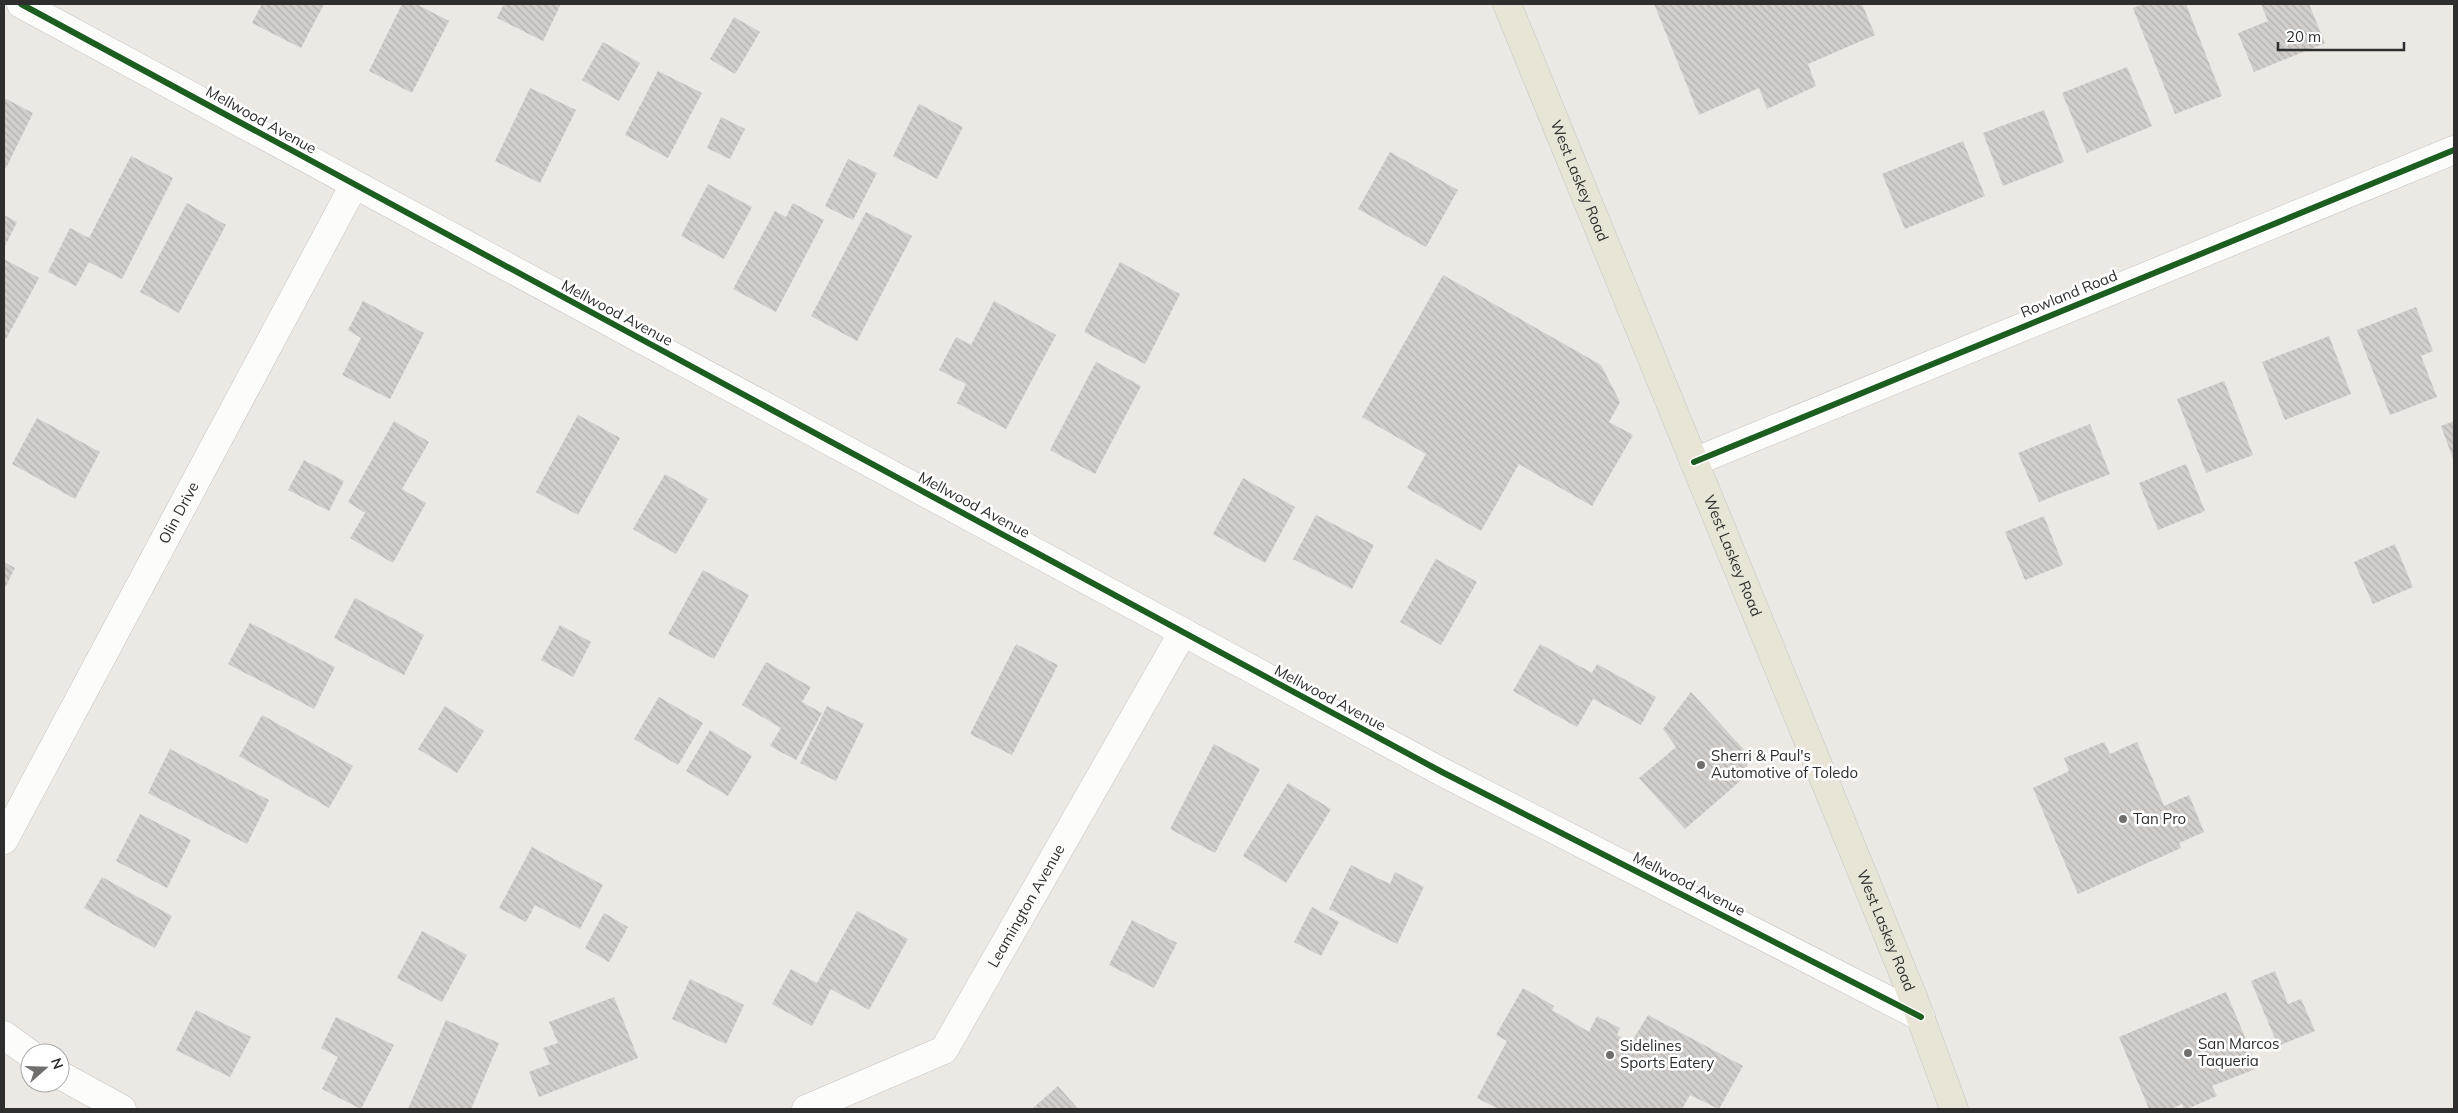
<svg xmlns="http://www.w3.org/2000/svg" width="2458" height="1113" font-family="Mulish,sans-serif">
	<defs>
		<pattern id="building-back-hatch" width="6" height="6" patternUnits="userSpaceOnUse" patternTransform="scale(1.25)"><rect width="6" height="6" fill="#d1cecb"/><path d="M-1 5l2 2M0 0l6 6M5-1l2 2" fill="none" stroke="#b4b1af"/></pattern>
	</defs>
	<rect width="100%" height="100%" fill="#ece8e4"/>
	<g fill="url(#building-back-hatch)">
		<path d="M262 4H324L301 48 252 23Z"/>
		<path d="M402 4H416L449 21 412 93 369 71Z"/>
		<path d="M504 4H561L543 41 497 18Z"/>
		<path d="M1654 4H1862L1875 35 1808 64 1816 86 1767 109 1759 88 1699 115Z"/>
		<path d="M2144 4H2186L2222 96 2175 114 2133 8Z"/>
		<path d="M2261 4H2309L2325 43 2254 72 2238 33 2268 21Z"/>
		<path d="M734 17 760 32 735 74 710 59Z"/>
		<path d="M603 42 640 63 619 101 582 80Z"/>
		<path d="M2127 67 2152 126 2087 153 2062 93Z"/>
		<path d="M658 71 702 93 668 158 625 135Z"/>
		<path d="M530 88 576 110 540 183 495 161Z"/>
		<path d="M4 98 33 113 6 168 4 167Z"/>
		<path d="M919 104 963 127 937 179 893 156Z"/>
		<path d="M2044 110 2064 162 2003 186 1983 133Z"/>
		<path d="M721 117 745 129 730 159 707 148Z"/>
		<path d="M1963 141 1985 196 1905 229 1882 174Z"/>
		<path d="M1390 152 1458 190 1426 247 1358 209Z"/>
		<path d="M131 156 173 178 122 279 89 262 76 286 48 272 70 228 89 238Z"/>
		<path d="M848 159 877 173 853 220 825 206Z"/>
		<path d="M708 184 752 207 724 259 681 236Z"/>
		<path d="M187 203 226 225 179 313 140 292Z"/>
		<path d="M793 203 824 220 776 312 733 289 775 211 786 217Z"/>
		<path d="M866 212 912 236 857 341 811 316Z"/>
		<path d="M4 215 17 222 4 248Z"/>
		<path d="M4 259 39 278 6 339 4 338Z"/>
		<path d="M1120 262 1180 294 1145 364 1084 332Z"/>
		<path d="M1443 275 1601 365 1620 402 1609 422 1633 435 1592 506 1519 464 1481 531 1407 488 1426 454 1362 417Z"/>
		<path d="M363 301 424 333 390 399 342 375 361 338 348 330Z"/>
		<path d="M994 301 1056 335 1006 429 957 403 966 384 939 370 956 337 971 345Z"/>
		<path d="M2416 307 2433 351 2421 356 2437 397 2390 415 2357 330Z"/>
		<path d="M2329 336 2351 394 2285 420 2262 362Z"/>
		<path d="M1096 362 1141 386 1095 474 1050 450Z"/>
		<path d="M2224 381 2253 455 2206 473 2177 399Z"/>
		<path d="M578 415 620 438 578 515 536 492Z"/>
		<path d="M37 418 100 452 75 499 12 464Z"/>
		<path d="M394 421 429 442 402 489 426 503 393 563 350 538 365 513 348 502Z"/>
		<path d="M2454 421V461L2441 426Z"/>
		<path d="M2090 424 2110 474 2039 502 2018 453Z"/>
		<path d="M304 460 344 481 329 511 288 490Z"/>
		<path d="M2186 464 2205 511 2158 530 2139 483Z"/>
		<path d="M665 474 708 499 676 554 633 529Z"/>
		<path d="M1243 478 1295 507 1265 563 1213 534Z"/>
		<path d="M1316 515 1374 545 1352 589 1293 559Z"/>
		<path d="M2044 516 2063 565 2025 580 2005 532Z"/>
		<path d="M2395 544 2413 587 2373 604 2354 562Z"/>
		<path d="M1436 559 1477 582 1441 645 1400 622Z"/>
		<path d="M4 562 15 568 4 590Z"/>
		<path d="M703 570 749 595 714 659 668 634Z"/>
		<path d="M355 598 424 635 404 675 334 638Z"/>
		<path d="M250 623 335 667 314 709 228 664Z"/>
		<path d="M560 625 591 642 573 677 541 660Z"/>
		<path d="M1016 644 1058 665 1012 755 970 734Z"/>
		<path d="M1540 644 1592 673 1597 664 1656 697 1641 725 1593 699 1577 727 1513 691Z"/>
		<path d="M766 662 811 687 802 702 822 713 796 760 770 746 781 728 742 705Z"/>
		<path d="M1691 692 1748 754 1746 776 1685 829 1639 778 1676 747 1663 729Z"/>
		<path d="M659 697 703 723 678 765 634 739Z"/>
		<path d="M445 706 484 731 457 773 418 749Z"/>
		<path d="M827 706 864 724 836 781 800 763Z"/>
		<path d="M262 715 353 766 329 808 239 756Z"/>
		<path d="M710 730 752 756 728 796 686 771Z"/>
		<path d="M2104 742 2110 754 2137 742 2164 806 2189 795 2204 832 2179 843 2181 848 2078 894 2033 788 2069 771 2064 758Z"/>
		<path d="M1214 744 1260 769 1215 853 1170 829Z"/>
		<path d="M170 749 269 800 247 844 148 793Z"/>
		<path d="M1288 783 1331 809 1286 883 1243 856Z"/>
		<path d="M140 814 191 840 167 888 116 861Z"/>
		<path d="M532 847 603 885 580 929 535 905 526 922 499 908Z"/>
		<path d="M1351 865 1390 884 1395 872 1424 887 1397 944 1329 909Z"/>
		<path d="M102 877 172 916 155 948 84 908Z"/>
		<path d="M1312 907 1339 922 1321 956 1294 942Z"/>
		<path d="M857 911 908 939 869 1010 831 989 812 1026 772 1004 791 969 817 983Z"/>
		<path d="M604 913 628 927 609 962 585 948Z"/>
		<path d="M1132 920 1177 943 1154 988 1109 965Z"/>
		<path d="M422 931 467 955 442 1002 397 978Z"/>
		<path d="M2275 971 2288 1004 2301 999 2315 1031 2278 1046 2251 981Z"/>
		<path d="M690 979 744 1005 726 1044 672 1019Z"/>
		<path d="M1523 988 1554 1006 1552 1010 1589 1032 1597 1016 1620 1028 1617 1035 1631 1043 1648 1015 1743 1066 1719 1109 1690 1095 1682 1109H1499L1477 1098 1507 1041 1496 1035Z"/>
		<path d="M2226 992 2258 1068 2212 1086 2217 1096 2187 1109H2184L2182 1104 2171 1109H2149L2119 1037Z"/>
		<path d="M614 997 638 1058 539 1097 529 1072 550 1064 543 1048 558 1043 549 1022Z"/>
		<path d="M196 1010 251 1037 230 1077 176 1050Z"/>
		<path d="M336 1017 394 1045 361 1109 322 1089 338 1057 321 1048Z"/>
		<path d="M446 1020 499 1043 471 1109H408Z"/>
		<path d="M1058 1086 1078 1109H1032Z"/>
	</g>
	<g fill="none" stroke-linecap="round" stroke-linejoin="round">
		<defs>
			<g id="minor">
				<path d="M21 4 1442 772 1921 1017"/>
				<path d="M1694 462 2454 150"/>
				<path id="s1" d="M4 840 354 185"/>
				<path d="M4 1035 30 1054"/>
				<path d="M60 1075 122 1109"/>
				<path id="s2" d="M806 1109 944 1050 1183 632"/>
			</g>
			<g id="major">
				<path id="s3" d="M1507 4 1913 997 1954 1109"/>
			</g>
		</defs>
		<use href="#minor" stroke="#c5c4c5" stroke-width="29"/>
		<use href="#major" stroke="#c6c5c4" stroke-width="29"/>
		<use href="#minor" stroke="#fcfcfb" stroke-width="28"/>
		<use href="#major" stroke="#e8e4d6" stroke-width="28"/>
		<defs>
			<g id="cycleway">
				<path d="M21 4 1442 772 1921 1017"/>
				<path d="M1694 462 2454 150"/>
			</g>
		</defs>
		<use href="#cycleway" stroke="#fff" stroke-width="9"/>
		<use href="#cycleway" stroke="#1b5e20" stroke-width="6"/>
	</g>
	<g fill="#706f6e" stroke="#fff" stroke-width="2">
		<circle cx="1701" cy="765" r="5"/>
		<circle cx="2123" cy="819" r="5"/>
		<circle cx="2188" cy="1053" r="5"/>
		<circle cx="1610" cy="1055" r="5"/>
	</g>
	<g text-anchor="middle" stroke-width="5" stroke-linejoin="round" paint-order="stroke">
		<g font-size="15" fill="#2e2e2e" stroke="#fff">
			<text transform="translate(261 120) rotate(29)" y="5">Mellwood Avenue</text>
			<text dy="5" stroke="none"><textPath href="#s3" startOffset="191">West Laskey Road</textPath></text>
			<text transform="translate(2069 294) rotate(-22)" y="5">Rowland Road</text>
			<text transform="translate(617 313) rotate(28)" y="5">Mellwood Avenue</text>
			<text transform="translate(974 505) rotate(28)" y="5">Mellwood Avenue</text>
			<text dy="5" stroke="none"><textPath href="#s1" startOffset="371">Olin Drive</textPath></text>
			<text dy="5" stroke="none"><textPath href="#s3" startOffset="596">West Laskey Road</textPath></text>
			<text transform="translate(1330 698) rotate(28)" y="5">Mellwood Avenue</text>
			<text transform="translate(1689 884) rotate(27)" y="5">Mellwood Avenue</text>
			<text dy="5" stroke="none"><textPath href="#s2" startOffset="316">Leamington Avenue</textPath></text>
			<text dy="5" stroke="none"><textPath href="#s3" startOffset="1001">West Laskey Road</textPath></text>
		</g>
		<g font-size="15" fill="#2e2e2e" stroke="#fff" text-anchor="start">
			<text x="1711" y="761">Sherri &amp; Paul's<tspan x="1711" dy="17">Automotive of Toledo</tspan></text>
			<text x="2133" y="824">Tan Pro</text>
			<text x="2198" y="1049">San Marcos<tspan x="2198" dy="17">Taqueria</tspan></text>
			<text x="1620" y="1051">Sidelines<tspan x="1620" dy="17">Sports Eatery</tspan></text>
		</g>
	</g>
	<rect width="2458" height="1113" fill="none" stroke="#2e2e2e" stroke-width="10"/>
	<g transform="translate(45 1068) rotate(70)"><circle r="24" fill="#ffffff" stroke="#ababab"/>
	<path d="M0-4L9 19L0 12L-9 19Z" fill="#706f6e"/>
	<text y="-8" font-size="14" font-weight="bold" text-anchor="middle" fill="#2e2e2e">N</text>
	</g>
	<path d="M2278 42v8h126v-8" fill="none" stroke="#2e2e2e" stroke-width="2.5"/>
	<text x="2286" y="42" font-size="15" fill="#2e2e2e" stroke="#ffffff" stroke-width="4" paint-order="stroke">20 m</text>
</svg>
